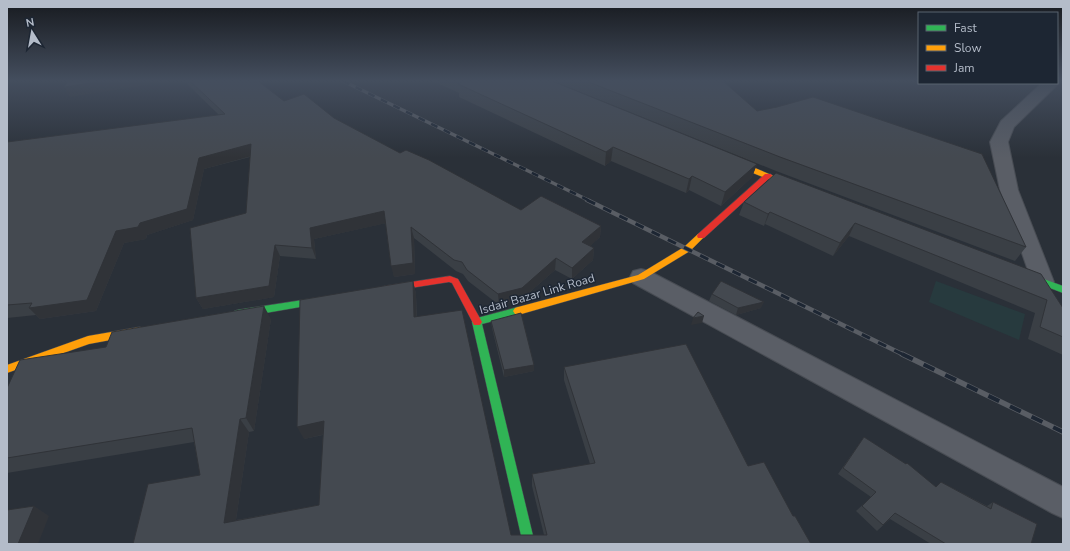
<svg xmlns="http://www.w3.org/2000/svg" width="1070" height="551" font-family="'Nunito Sans',sans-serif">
	<rect width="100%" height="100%" fill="#2a3038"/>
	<path fill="#273a3e" d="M936 281 1025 314 1019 340 929 302Z"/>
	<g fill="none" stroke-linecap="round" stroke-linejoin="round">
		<defs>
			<g id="street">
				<path d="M1057 81 1059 83 1056 86 1014 127 1008 142 1018 190 1054 282 1051 288 1043 290 1035 288 1032 282 1000 190 990 142 1001 121 1042 83H1057Z"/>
				<path d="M641 269 649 271 1063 487V518L1052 513 633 283 630 277 633 271Z"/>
			</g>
			<g id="fast">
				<path d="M1019 270 1063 286V293L1016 275 1015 273 1016 271Z"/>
				<path d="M329 296 332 297 334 299 332 301 329 302 237 318 234 317 232 314 234 311 237 310Z"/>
				<path d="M518 307 521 308 523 311 521 314 482 324 535 544H523L472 322 474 319 477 318Z"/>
			</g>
			<g id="slow">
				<path d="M723 157H729L802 188 798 190H795L723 161Z"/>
				<path d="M701 233 705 236 690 251 644 279 518 315 515 314 513 311 515 308 518 307 638 275 684 247 698 234Z"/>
				<path d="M140 327 143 328 145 331 143 334 89 344 7 373V365L88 336Z"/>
			</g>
			<g id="jam">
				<path d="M765 174H771L772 176 704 238H698L697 236 698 234Z"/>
				<path d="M450 276 458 279 482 322 480 325H474L452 283 449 282 385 292 382 291 380 289 382 287 385 286Z"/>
			</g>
		</defs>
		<use href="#street" stroke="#484c53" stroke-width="2"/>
		<use href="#fast" stroke="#484c53" stroke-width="1"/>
		<use href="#slow" stroke="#484c53" stroke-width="1"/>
		<use href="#jam" stroke="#484c53" stroke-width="1"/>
		<use href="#street" fill="#5a5e66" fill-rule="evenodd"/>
		<use href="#fast" fill="#30b455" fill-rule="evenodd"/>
		<use href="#slow" fill="#ff9f0a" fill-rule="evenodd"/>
		<use href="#jam" fill="#e5322d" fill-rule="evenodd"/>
		<defs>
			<path id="rail-far2" d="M343 81 590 201"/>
			<path id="rail-far1" d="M587 200 904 355"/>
			<path id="rail" d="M902 354 1063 432"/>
		</defs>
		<use href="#rail-far2" stroke="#595d64" stroke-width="3.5"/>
		<use href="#rail-far1" stroke="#595d64" stroke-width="4.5"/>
		<use href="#rail" stroke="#595d64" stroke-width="5.5"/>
		<use href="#rail-far2" stroke="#1d2633" stroke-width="2.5" stroke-dasharray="7" stroke-linecap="butt"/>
		<use href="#rail-far1" stroke="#1d2633" stroke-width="3" stroke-dasharray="9" stroke-linecap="butt"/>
		<use href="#rail" stroke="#1d2633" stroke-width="4" stroke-dasharray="12" stroke-linecap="butt"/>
	</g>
	<g fill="#3a3f45">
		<path d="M184 81H258L284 101 334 118 400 153 521 210 601 226 600 237 590 246 594 248 593 260 572 279 555 270 522 299 499 305 468 281 463 274 456 271 414 238 415 274 394 277 386 223 314 239 316 259 280 256 274 297 203 309 196 298 246 213 250 157 204 169 193 220 147 235 146 239 124 243 96 311 40 319 36 315 7 318V142L219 115Z"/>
		<path d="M433 81H552L757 164 752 177 721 206 689 190 686 193 611 161 605 166 459 97V93Z"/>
		<path d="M553 81H723L757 111 1026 247 1015 261 776 171Z"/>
		<path d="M776 173 1062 307 1063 303V355L1028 339 1035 313 849 236 833 256 765 224 764 226 739 215 744 202Z"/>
		<path d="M413 281 416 294 417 317 511 535H544L532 486V474L590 464 564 380V367L748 466 793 516 811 544H133L200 475 194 442 7 473V388L106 347 271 319 254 431 249 432 236 520 319 505 323 435 304 439Z"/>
		<path d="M712 294 761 308 736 315 709 301Z"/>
		<path d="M491 321 534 365V371L504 377 492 328Z"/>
		<path d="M864 437 936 487 941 482 987 506 993 502 1031 544H931L890 519 877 531 856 511 871 497 838 474Z"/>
	</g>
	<g fill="#303338">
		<path d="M104 81H174L70 97 64 87Z"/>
		<path d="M251 144 255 155 204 169 193 220 147 235 146 239 124 243 96 311 40 319 29 308 116 231 140 223 199 158Z"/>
		<path d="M613 147 611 161 605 166 606 152Z"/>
		<path d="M757 164 752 177 721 206 725 192Z"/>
		<path d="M692 176 689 190 686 193 689 179Z"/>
		<path d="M384 211 387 223 314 239 316 259 312 248 310 228Z"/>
		<path d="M770 212 765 224 764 226 768 214Z"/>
		<path d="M855 223 849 236 833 256 840 243Z"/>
		<path d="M601 226 600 237 582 254V242Z"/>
		<path d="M411 227 414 238 415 274 394 277 391 266Z"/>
		<path d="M275 245 280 256 274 297 203 309 196 298Z"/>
		<path d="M594 248 593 260 572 279V268Z"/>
		<path d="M556 258 555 270 522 299 499 305 498 294Z"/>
		<path d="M413 281 416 294 417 330 414 317Z"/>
		<path d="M764 302 761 308 736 315 738 308Z"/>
		<path d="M264 306 271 319 254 431 246 418Z"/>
		<path d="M704 316 702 323 691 325 693 318Z"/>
		<path d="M534 365V371L504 377V370Z"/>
		<path d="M240 419 249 432 234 533 224 523Z"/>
		<path d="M324 421 330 433 304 439 297 427Z"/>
		<path d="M34 506 49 516 38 544H18Z"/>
	</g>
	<g fill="#444950" stroke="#303338">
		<path d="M68 81H104L64 87Z"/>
		<path d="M190 81H258L284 101 304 94 334 118 400 153 406 150 429 160 521 210 541 196 601 226 582 242 594 248 572 268 556 258 522 288 498 294 467 270 462 262 454 260 411 227 413 263 391 266 384 211 310 228 312 248 275 245 269 286 196 298 190 228 246 213 251 144 199 158 187 209 140 223 138 227 116 231 87 300 29 308 32 303 7 305V142L225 114Z"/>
		<path d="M460 81H552L757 164 725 192 692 176 689 179 613 147 606 152 458 84 461 82Z"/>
		<path d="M586 81H723L757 111 777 107 813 97 982 154 1026 247 780 157Z"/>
		<path d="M776 173 1041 274 1063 308V337L1040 327 1047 300 855 223 840 243 770 212 768 214 744 202Z"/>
		<path d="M413 281 414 317 462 310 511 535H547L532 474 595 463 564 367 686 344 748 466 764 462 793 516H795L811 544H133L148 484 200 475 192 428 7 458V388L20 360 106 347 112 332 264 306 246 418 240 419 224 523 319 505 324 421 297 427 300 300Z"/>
		<path d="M721 281 764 302 738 308 712 294Z"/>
		<path d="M698 312 704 316 693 318Z"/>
		<path d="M521 313 534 365 504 370 491 321Z"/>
		<path d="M864 437 906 464 907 463 936 487 941 482 991 509 993 502 1037 524 1031 544H946L895 513 883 525 862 506 876 492 843 468Z"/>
		<path d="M34 506 18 544H7V510Z"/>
	</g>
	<linearGradient id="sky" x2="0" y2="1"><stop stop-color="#171a1f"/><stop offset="0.51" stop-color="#444e5e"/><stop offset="1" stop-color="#444e5e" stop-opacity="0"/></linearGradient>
	<rect width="1070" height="158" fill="url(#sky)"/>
	<g text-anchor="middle" stroke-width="3" stroke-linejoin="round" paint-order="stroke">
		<g font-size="12" fill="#b4bcc9" stroke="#1d2633">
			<text transform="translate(537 294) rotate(-16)" y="4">Isdair Bazar Link Road</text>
		</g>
	</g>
	<rect width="1070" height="551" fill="none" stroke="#b4bcc9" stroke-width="16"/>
	<rect x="918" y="12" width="140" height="72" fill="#1d2633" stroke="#59626f"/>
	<rect x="926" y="25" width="20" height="6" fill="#30b455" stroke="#59626f"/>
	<text x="954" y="32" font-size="12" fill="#b4bcc9">Fast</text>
	<rect x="926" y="45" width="20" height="6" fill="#ff9f0a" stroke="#59626f"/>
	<text x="954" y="52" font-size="12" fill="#b4bcc9">Slow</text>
	<rect x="926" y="65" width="20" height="6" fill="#e5322d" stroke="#59626f"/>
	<text x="954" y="72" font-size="12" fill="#b4bcc9">Jam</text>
	<g transform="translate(32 32) rotate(349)" stroke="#1d2633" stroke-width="3" paint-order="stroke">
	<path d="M0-3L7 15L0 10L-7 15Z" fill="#b4bcc9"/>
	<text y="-6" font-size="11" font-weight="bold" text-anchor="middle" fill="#b4bcc9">N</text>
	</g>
</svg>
